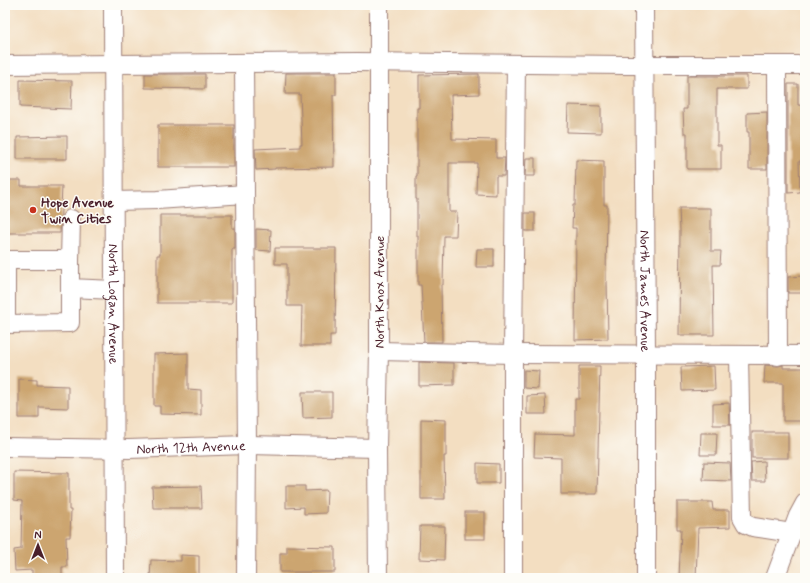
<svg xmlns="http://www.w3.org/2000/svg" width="810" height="583" font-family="Mynerve,sans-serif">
	<rect width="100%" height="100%" fill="#fdfcf7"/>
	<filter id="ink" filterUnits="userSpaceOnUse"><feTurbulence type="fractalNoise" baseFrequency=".025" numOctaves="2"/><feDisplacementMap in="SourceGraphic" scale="8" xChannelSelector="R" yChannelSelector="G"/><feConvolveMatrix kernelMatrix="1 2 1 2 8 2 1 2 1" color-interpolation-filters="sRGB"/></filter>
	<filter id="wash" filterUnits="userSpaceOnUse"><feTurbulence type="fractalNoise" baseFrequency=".012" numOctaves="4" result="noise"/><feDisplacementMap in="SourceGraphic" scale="16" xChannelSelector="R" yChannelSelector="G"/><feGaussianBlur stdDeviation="0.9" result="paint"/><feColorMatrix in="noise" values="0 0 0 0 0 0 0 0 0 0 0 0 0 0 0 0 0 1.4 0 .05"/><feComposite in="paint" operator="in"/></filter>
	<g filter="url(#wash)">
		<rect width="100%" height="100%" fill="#f3dec1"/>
		<g id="blocks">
			<g fill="#cca570">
				<path d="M286 73H336V95H333L334 167 275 168V169L256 170 255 149 300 147V144H302L300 94H285Z"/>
				<path d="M145 74H205V89L145 88Z"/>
				<path d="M479 74V94L451 95 452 139 496 140V158H505L504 176H496V195L476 194 477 163H449V212H457L456 236H444L443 285H441L442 342H424L421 285H418V236H417V199H416V176H417V108H419V75Z"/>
				<path d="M687 76H747V89H717V145H721V169H687V133H684L683 109H687Z"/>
				<path d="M20 80 72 81 71 109 20 107Z"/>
				<path d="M788 84H798V105L805 106V125H802L803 161H799L800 192 788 193Z"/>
				<path d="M568 105 601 106V133L567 132Z"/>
				<path d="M767 112V169H749V132H747V113Z"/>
				<rect x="158" y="125" width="76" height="42"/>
				<path d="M67 136V159H17V137Z"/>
				<path d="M526 158H535V176H525Z"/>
				<path d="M576 160 604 161V205H607L606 281H607L608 339 575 340 576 228H572L573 205H575Z"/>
				<path d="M5 180H21V186H62L60 233H5Z"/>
				<path d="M679 208H711V251H721L720 265H713L714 335H679L680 230Z"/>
				<rect x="525" y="213" width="10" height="18"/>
				<path d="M160 215H232V228H235V249H232V303H157V255H160Z"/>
				<path d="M256 229 271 230 270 251 256 250Z"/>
				<path d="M275 248H336L335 335H330V346H301L302 306H287V264H275Z"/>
				<path d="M477 249H494V267H476Z"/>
				<path d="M803 276V293H788V277Z"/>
				<path d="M188 353V389L201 390V415L160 414V406H154V354Z"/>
				<path d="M419 362 454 363V385L419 386Z"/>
				<path d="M765 365 778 366 783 365V368H805V421H783V383H764Z"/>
				<path d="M579 366H600L597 494H561V458L534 457 535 434 575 435V399H579Z"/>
				<path d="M714 366 715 390 682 391 681 367Z"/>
				<path d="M524 370 539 371 538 389 524 388Z"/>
				<path d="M19 379 37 380V385L68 386V408L39 407V418H19Z"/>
				<path d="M302 392H332V417L303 418Z"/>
				<path d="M545 395 546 414H527V396Z"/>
				<path d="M729 403 730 425H713V404Z"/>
				<path d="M421 419 446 420V456H444L445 499H421Z"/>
				<rect x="752" y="432" width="36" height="26"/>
				<path d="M701 433H717L716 455H700Z"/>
				<path d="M764 461 765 481H752L751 462Z"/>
				<path d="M704 462 730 463 731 481 703 480Z"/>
				<path d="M477 463 499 464V483H477Z"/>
				<path d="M14 472 69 473V510H71L70 537H66L67 567H62V578H32V570L15 571 14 550 21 549 22 501 14 500Z"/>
				<path d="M201 486 202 508H153L152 487Z"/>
				<path d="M286 486H305V491L327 490 326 513 304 514V507L286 508Z"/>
				<path d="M677 502H712L713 510H730V527L698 528 696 578H679L681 529H677Z"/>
				<rect x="465" y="512" width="20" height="27"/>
				<path d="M420 526H445L444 560 419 559Z"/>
				<path d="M287 546 335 547V572H280V553H287Z"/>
				<path d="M181 555 199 556V575H182V578H150L151 560 181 561Z"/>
			</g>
		</g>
	</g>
	<g filter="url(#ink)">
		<use href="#blocks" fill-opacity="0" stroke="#9e7e76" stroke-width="1"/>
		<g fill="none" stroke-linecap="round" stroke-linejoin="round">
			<defs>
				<g id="minor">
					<path id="s1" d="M113 5 115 578"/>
					<path id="s2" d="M644 5 646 354V578"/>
					<path d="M244 63 247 445 246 578"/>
					<path d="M5 65 357 62 625 65H805"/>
					<path d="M777 65 778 356"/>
					<path d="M114 201 157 200 245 194"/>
					<path d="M70 260 71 219"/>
					<path d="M70 288V260H6V324L70 323V288L114 290"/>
					<path d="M379 351 513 354 805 355"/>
					<path d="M739 355 742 517 746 524 753 527 792 533"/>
					<path id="s3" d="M5 447 129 449 247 445 377 448"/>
					<path d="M378 578 377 448 379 351V5"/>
					<path d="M513 578V354L516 64"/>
					<path d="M775 578 798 516 805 503"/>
				</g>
			</defs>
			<use href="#minor" stroke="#9e7e76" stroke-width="20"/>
			<use href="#minor" stroke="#fff" stroke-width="18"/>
		</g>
	</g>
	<circle fill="#c8321e" stroke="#fdfcf7" stroke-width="1.5" cx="33" cy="210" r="4"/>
	<g text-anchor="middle" stroke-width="3" stroke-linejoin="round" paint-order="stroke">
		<g font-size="14" font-weight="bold" fill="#4a1f2b" stroke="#fdfcf7" text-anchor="start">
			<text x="41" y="207">Hope Avenue<tspan x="41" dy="16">Twin Cities</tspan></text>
		</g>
		<g font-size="14" fill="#4a1f2b" stroke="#fdfcf7">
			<text dy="5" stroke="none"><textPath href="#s2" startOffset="286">North James Avenue</textPath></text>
			<text transform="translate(379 292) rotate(-90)" y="5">North Knox Avenue</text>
			<text dy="5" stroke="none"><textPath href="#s1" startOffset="299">North Logan Avenue</textPath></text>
			<text dy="5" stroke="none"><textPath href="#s3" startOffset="186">North 12th Avenue</textPath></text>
		</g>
	</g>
	<rect width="810" height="583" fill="none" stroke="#fdfcf7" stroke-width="20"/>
	<g transform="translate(38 545)" stroke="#fdfcf7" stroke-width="3" paint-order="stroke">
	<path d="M0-3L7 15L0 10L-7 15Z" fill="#4a1f2b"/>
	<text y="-6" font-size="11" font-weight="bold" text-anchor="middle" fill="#4a1f2b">N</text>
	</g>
</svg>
